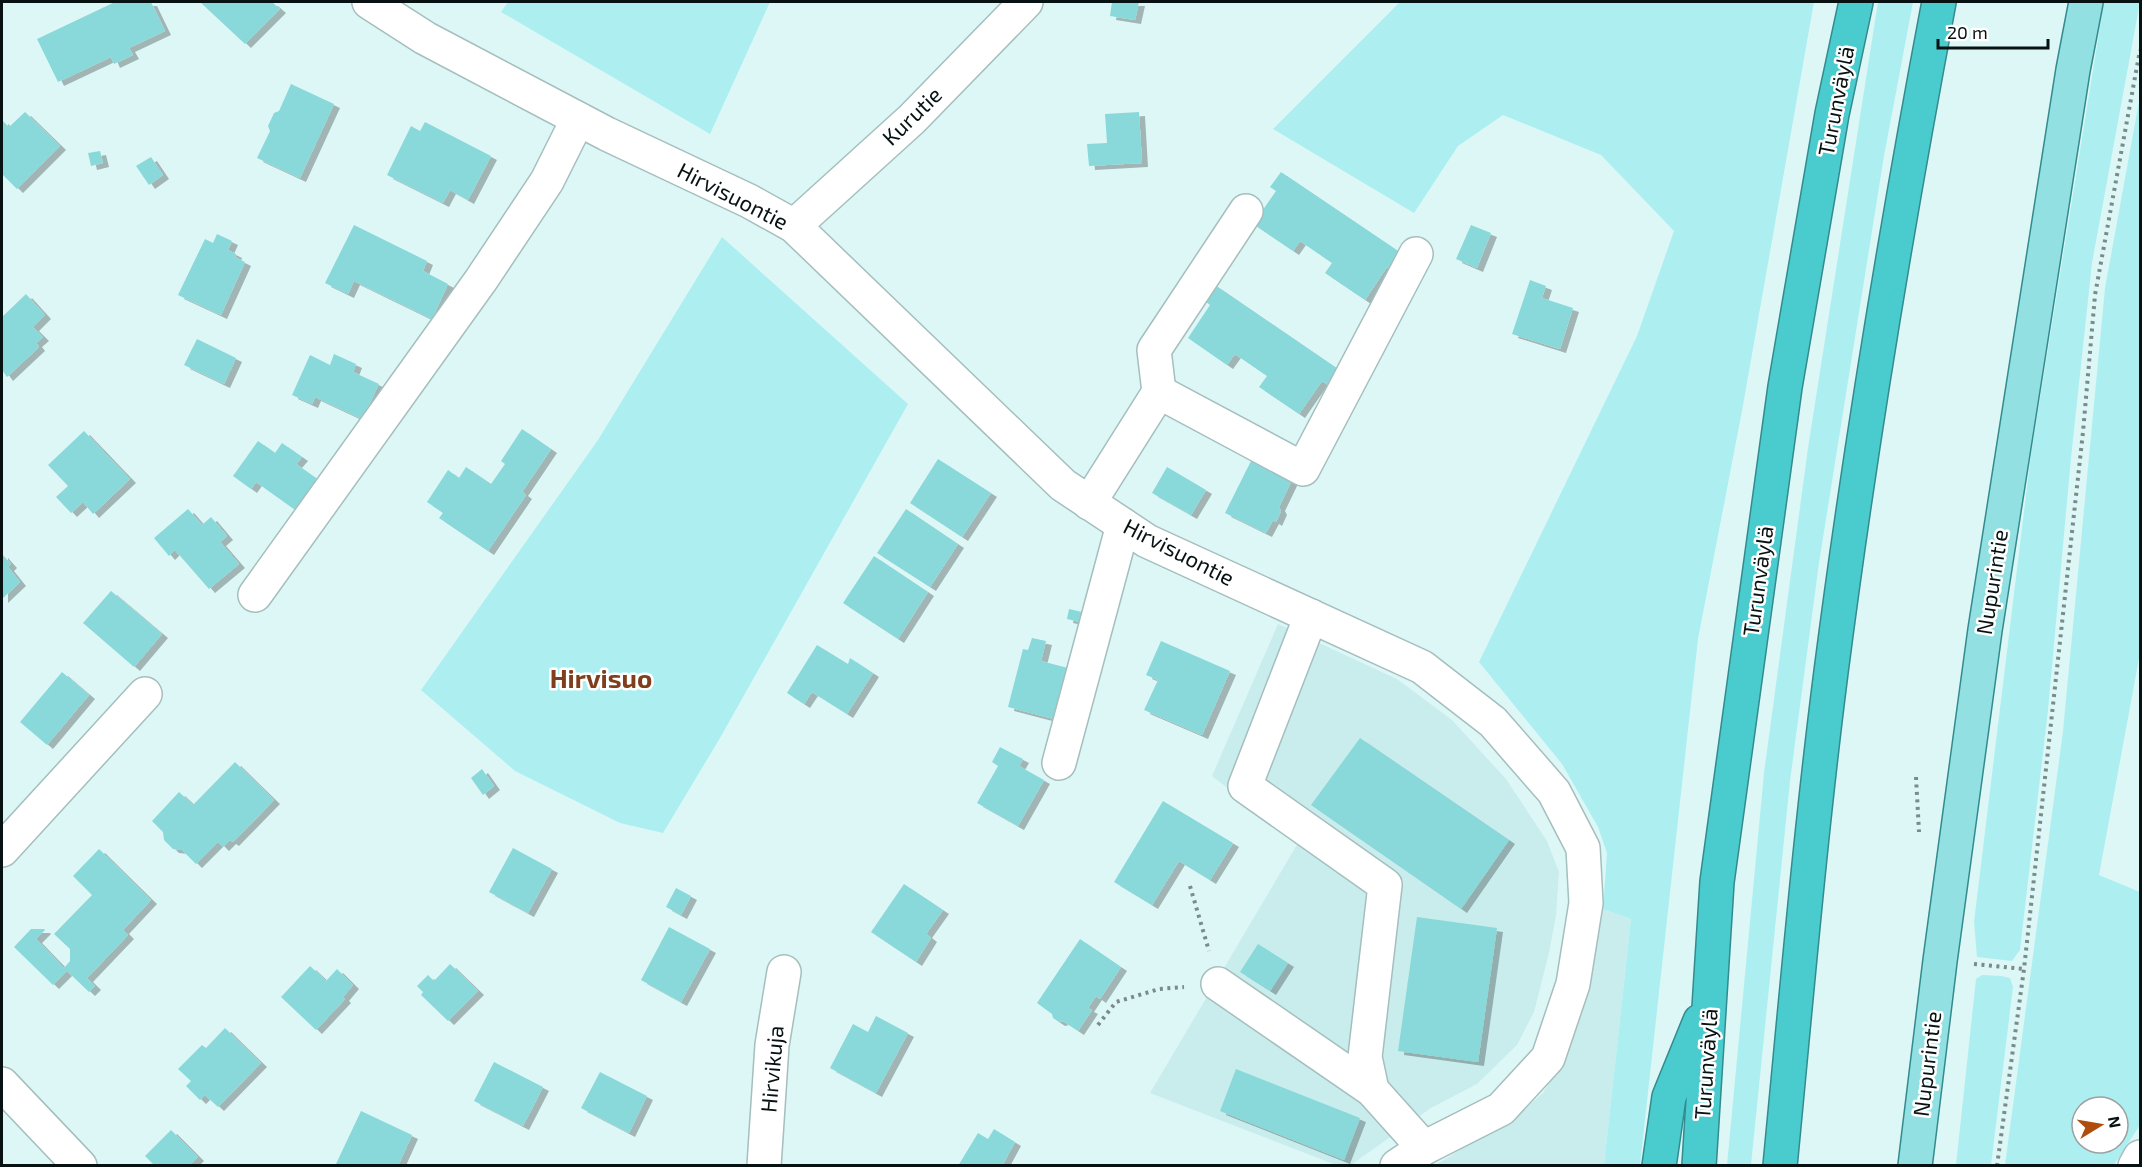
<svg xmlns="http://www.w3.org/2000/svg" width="2142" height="1167" font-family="'Exo 2',sans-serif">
	<defs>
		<filter id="shadow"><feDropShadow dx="6" dy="4" stdDeviation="0" flood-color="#0004"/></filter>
	</defs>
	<rect width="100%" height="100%" fill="#ddf7f7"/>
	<g fill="#c9eded">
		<path d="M1278 624 1397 679 1452 720 1506 779 1547 841 1559 872 1556 915 1549 953 1534 1012 1517 1045 1477 1084 1431 1108 1351 1165H1336L1150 1093 1298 843 1212 776Z"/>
		<path d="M1603 909 1631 919 1604 1165 1434 1166 1517 1115 1543 1093 1569 1050 1586 995Z"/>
	</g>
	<g fill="#adeff0" fill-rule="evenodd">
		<path d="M508 2H770L710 134 501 12Z"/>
		<path d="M1400 2H1814L1742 411 1698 639 1640 1165H1604L1631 919 1603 909 1607 853 1598 827 1562 764 1479 662 1637 336 1674 231 1601 155 1503 115 1458 146 1414 213 1273 129Z"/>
		<path d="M1878 2H1913L1884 156 1819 563 1790 781 1751 1165H1727L1764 773 1808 448Z"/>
		<path d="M2104 2H2140L2092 263 2071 458 2048 710 2020 950 2012 961 1977 957 1974 922 2031 454Z"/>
		<path d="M2140 96V653L2099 875 2140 892V1125L2114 1165H2005L2063 731 2105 288ZM2082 1107H2118V1143H2082Z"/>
		<path d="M722 237 908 404 720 738 663 833 620 823 515 771 421 690 598 440Z"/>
		<path d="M1982 975 2001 976 2010 978 2013 987 1991 1165H1956L1976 979Z"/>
	</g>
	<g fill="#89d9da" filter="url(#shadow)">
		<path d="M115 2H151L165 31 129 48 133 55 114 64 111 57 58 82 37 39Z"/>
		<path d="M200 2H272L280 9 245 44Z"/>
		<path d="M1112 2H1139L1135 20 1110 16Z"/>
		<path d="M291 84 334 104 300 178 257 158 270 131 268 126 274 113 279 111Z"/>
		<path d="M25 112 60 146 17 189 2 174V120L9 127Z"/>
		<path d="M1139 112 1142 163 1089 166 1087 144 1107 143 1105 114Z"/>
		<path d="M425 122 491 156 468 200 450 190 443 203 387 175 411 126 420 131Z"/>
		<path d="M100 151 103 163 91 166 88 153Z"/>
		<path d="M151 157 163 175 149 185 136 166Z"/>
		<path d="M1281 172 1404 255 1393 271 1387 267 1365 300 1325 273 1332 263 1300 241 1293 251 1253 224 1276 191 1270 187Z"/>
		<path d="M354 225 427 261 423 271 448 284 432 319 354 281 348 294 325 283Z"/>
		<path d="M1471 225 1491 233 1477 268 1456 259Z"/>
		<path d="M217 234 232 241 228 250 236 254 235 257 245 262 221 315 178 295 205 239 213 243Z"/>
		<path d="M1530 280 1546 286 1542 298 1573 308 1560 349 1512 334Z"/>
		<path d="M1215 285 1338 369 1328 385 1322 381 1299 414 1259 387 1267 376 1235 354 1227 365 1188 338 1210 305 1205 301Z"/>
		<path d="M26 294 45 315 33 327 43 337 36 343 39 347 7 377 2 370V317Z"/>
		<path d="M197 339 236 358 224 384 184 365Z"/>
		<path d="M334 354 356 364 353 372 379 384 362 419 315 397 312 404 292 395 310 355 330 365Z"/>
		<path d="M522 429 551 449 522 492 526 495 488 551 439 518 443 513 427 502 448 470 459 478 466 467 491 484 505 464 501 461Z"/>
		<path d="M84 431 130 479 93 514 83 502 71 513 56 497 68 486 48 465Z"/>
		<path d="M258 441 275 453 282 443 302 457 296 464 320 481 298 512 256 482 251 489 233 476Z"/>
		<path d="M938 459 991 493 962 537 910 503Z"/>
		<path d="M1252 459 1292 480 1279 507 1281 511 1276 522 1273 520 1266 533 1225 513Z"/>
		<path d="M1167 467 1206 490 1191 515 1152 493Z"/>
		<path d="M188 509 202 525 211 517 227 536 220 542 239 564 209 589 175 550 169 556 154 538Z"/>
		<path d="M906 509 958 544 930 587 877 553Z"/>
		<path d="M2 554 11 564 8 567 20 582 2 599Z"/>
		<path d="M874 556 928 592 898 639 843 603Z"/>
		<path d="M111 591 162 634 134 667 83 623Z"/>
		<path d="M1069 609 1082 612 1080 622 1067 619Z"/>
		<path d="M1032 638 1046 641 1041 661 1068 668 1054 719 1008 707 1023 649 1028 650Z"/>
		<path d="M1161 641 1230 671 1202 735 1144 710 1158 680 1146 675Z"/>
		<path d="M817 645 848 664 850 658 873 673 847 714 812 692 804 704 787 693Z"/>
		<path d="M62 672 89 695 47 745 20 722Z"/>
		<path d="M1360 738 1509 840 1461 909 1311 805Z"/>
		<path d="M1000 747 1023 759 1019 766 1044 780 1018 826 977 803 998 766 992 762Z"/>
		<path d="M235 762 274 800 233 842 230 840 223 847 218 842 196 864 182 850 173 849 164 840 163 832 152 821 179 792 193 805Z"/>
		<path d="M482 769 494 786 483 795 471 778Z"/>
		<path d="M1163 801 1233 843 1210 880 1179 861 1152 905 1114 882Z"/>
		<path d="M513 848 552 869 528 913 489 892Z"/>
		<path d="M99 849 151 900 123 930 128 935 87 978 95 986 89 992 67 971 53 985 14 947 31 929H44L45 930 36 939 64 968 70 961V949L54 934 92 895 73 876Z"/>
		<path d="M904 884 943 910 926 934 931 938 916 962 871 932Z"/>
		<path d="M676 888 691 896 681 915 666 907Z"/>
		<path d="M1417 917 1497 928 1478 1062 1398 1051Z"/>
		<path d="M669 927 710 949 681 1002 641 980Z"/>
		<path d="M1080 939 1121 967 1100 999 1096 996 1088 1008 1092 1010 1078 1031 1063 1021 1059 1022 1053 1018 1052 1014 1037 1003Z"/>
		<path d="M1258 944 1288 963 1270 991 1240 972Z"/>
		<path d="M450 964 478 991 448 1021 421 995 423 992 417 986 428 975 434 981Z"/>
		<path d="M310 966 326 981 337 969 353 985 343 997 345 999 316 1030 281 997Z"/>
		<path d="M876 1016 908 1033 876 1093 830 1068 853 1024 868 1032Z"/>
		<path d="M225 1028 261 1063 218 1107 205 1095 200 1100 186 1086 191 1081 178 1069 202 1045 206 1048Z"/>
		<path d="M494 1062 543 1087 523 1126 474 1101Z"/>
		<path d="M1236 1069 1360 1118 1344 1160 1220 1111Z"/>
		<path d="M600 1072 647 1096 629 1133 581 1108Z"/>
		<path d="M361 1111 412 1135 398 1166H335Z"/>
		<path d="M994 1129 1015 1142 1002 1166H958L978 1133 988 1139Z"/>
		<path d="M171 1130 198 1157 189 1166H155L145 1156Z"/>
	</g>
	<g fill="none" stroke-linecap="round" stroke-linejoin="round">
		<defs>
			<g id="minor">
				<path d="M369 2 425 38 607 134 749 201 794 226 1063 485 1147 541 1422 667 1493 722 1554 792 1583 848 1586 903 1573 984 1548 1058 1501 1109 1424 1148 1397 1166"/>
				<path d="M794 226 912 119 1026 2"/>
				<path d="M1159 392 1303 469 1416 254"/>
				<path d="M1089 503 1159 392 1154 350 1246 211"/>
				<path d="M255 595 481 280 547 181 578 119"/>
				<path d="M1311 616 1245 786 1385 885 1365 1057 1372 1090"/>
				<path d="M1059 763 1123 525"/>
				<path d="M2 850 145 694"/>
				<path d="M1218 984 1372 1090 1424 1148"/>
				<path d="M2 1084 80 1166"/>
				<path d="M764 1166 772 1045 784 972"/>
				<path d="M2135 1166 2140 1157"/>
			</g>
			<path id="major" d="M1915 1166 1940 961 1985 630 2073 70 2086 2"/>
			<g id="highway">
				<path d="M1659 1166 1669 1097 1700 1021"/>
				<path d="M1699 1166 1717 882 1785 387 1832 114 1856 2"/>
				<path d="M1780 1166C1796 1001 1810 836 1831 672 1860 447 1897 224 1939 2"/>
			</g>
		</defs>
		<use href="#minor" stroke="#a5bebe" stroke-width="36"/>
		<use href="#major" stroke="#338b8d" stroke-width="36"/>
		<use href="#highway" stroke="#338b8d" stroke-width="36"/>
		<g stroke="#798b8b" stroke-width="4" stroke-dasharray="3 4.5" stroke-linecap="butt">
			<path d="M1916 777 1919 832"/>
			<path d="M1190 886 1209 951"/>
			<path d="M1974 964 2024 969"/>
			<path d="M1098 1025 1116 1002 1159 989 1184 987"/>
			<path d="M1997 1166 2024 969 2083 432 2095 295 2140 50"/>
		</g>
		<use href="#minor" stroke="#fff" stroke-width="33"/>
		<use href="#major" stroke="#92e0e2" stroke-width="33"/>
		<use href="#highway" stroke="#4acccf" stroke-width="33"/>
	</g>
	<g text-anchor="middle" stroke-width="5" stroke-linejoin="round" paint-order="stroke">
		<g font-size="22" fill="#081212" stroke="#fff">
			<text transform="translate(1836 101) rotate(-79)" y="8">Turunväylä</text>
			<text transform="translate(912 116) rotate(-44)" y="8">Kurutie</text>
			<text transform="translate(733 196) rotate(27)" y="8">Hirvisuontie</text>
			<text transform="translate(1179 552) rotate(27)" y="8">Hirvisuontie</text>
			<text transform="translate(1758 581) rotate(-82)" y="8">Turunväylä</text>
			<text transform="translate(1992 582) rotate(-81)" y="8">Nupurintie</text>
			<text transform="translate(1706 1064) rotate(-86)" y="8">Turunväylä</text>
			<text transform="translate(1927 1064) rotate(-83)" y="8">Nupurintie</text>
			<text transform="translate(772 1069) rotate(-85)" y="8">Hirvikuja</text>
		</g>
		<g font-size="26" font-weight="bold" fill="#7f3f1c" stroke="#fff">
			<text x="601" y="688">Hirvisuo</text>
		</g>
	</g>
	<rect width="2142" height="1167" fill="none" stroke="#081212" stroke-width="6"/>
	<g transform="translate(2100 1125) rotate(79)"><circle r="28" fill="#ffffff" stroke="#9ca0a0" stroke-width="1.5"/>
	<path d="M0-4.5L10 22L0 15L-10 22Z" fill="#ae4d0c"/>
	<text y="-9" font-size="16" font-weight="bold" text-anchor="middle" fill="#081212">N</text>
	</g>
	<path d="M1938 39v9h110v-9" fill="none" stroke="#081212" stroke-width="3"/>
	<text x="1947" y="39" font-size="18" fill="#081212" stroke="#ffffff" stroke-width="4.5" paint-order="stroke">20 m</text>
</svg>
